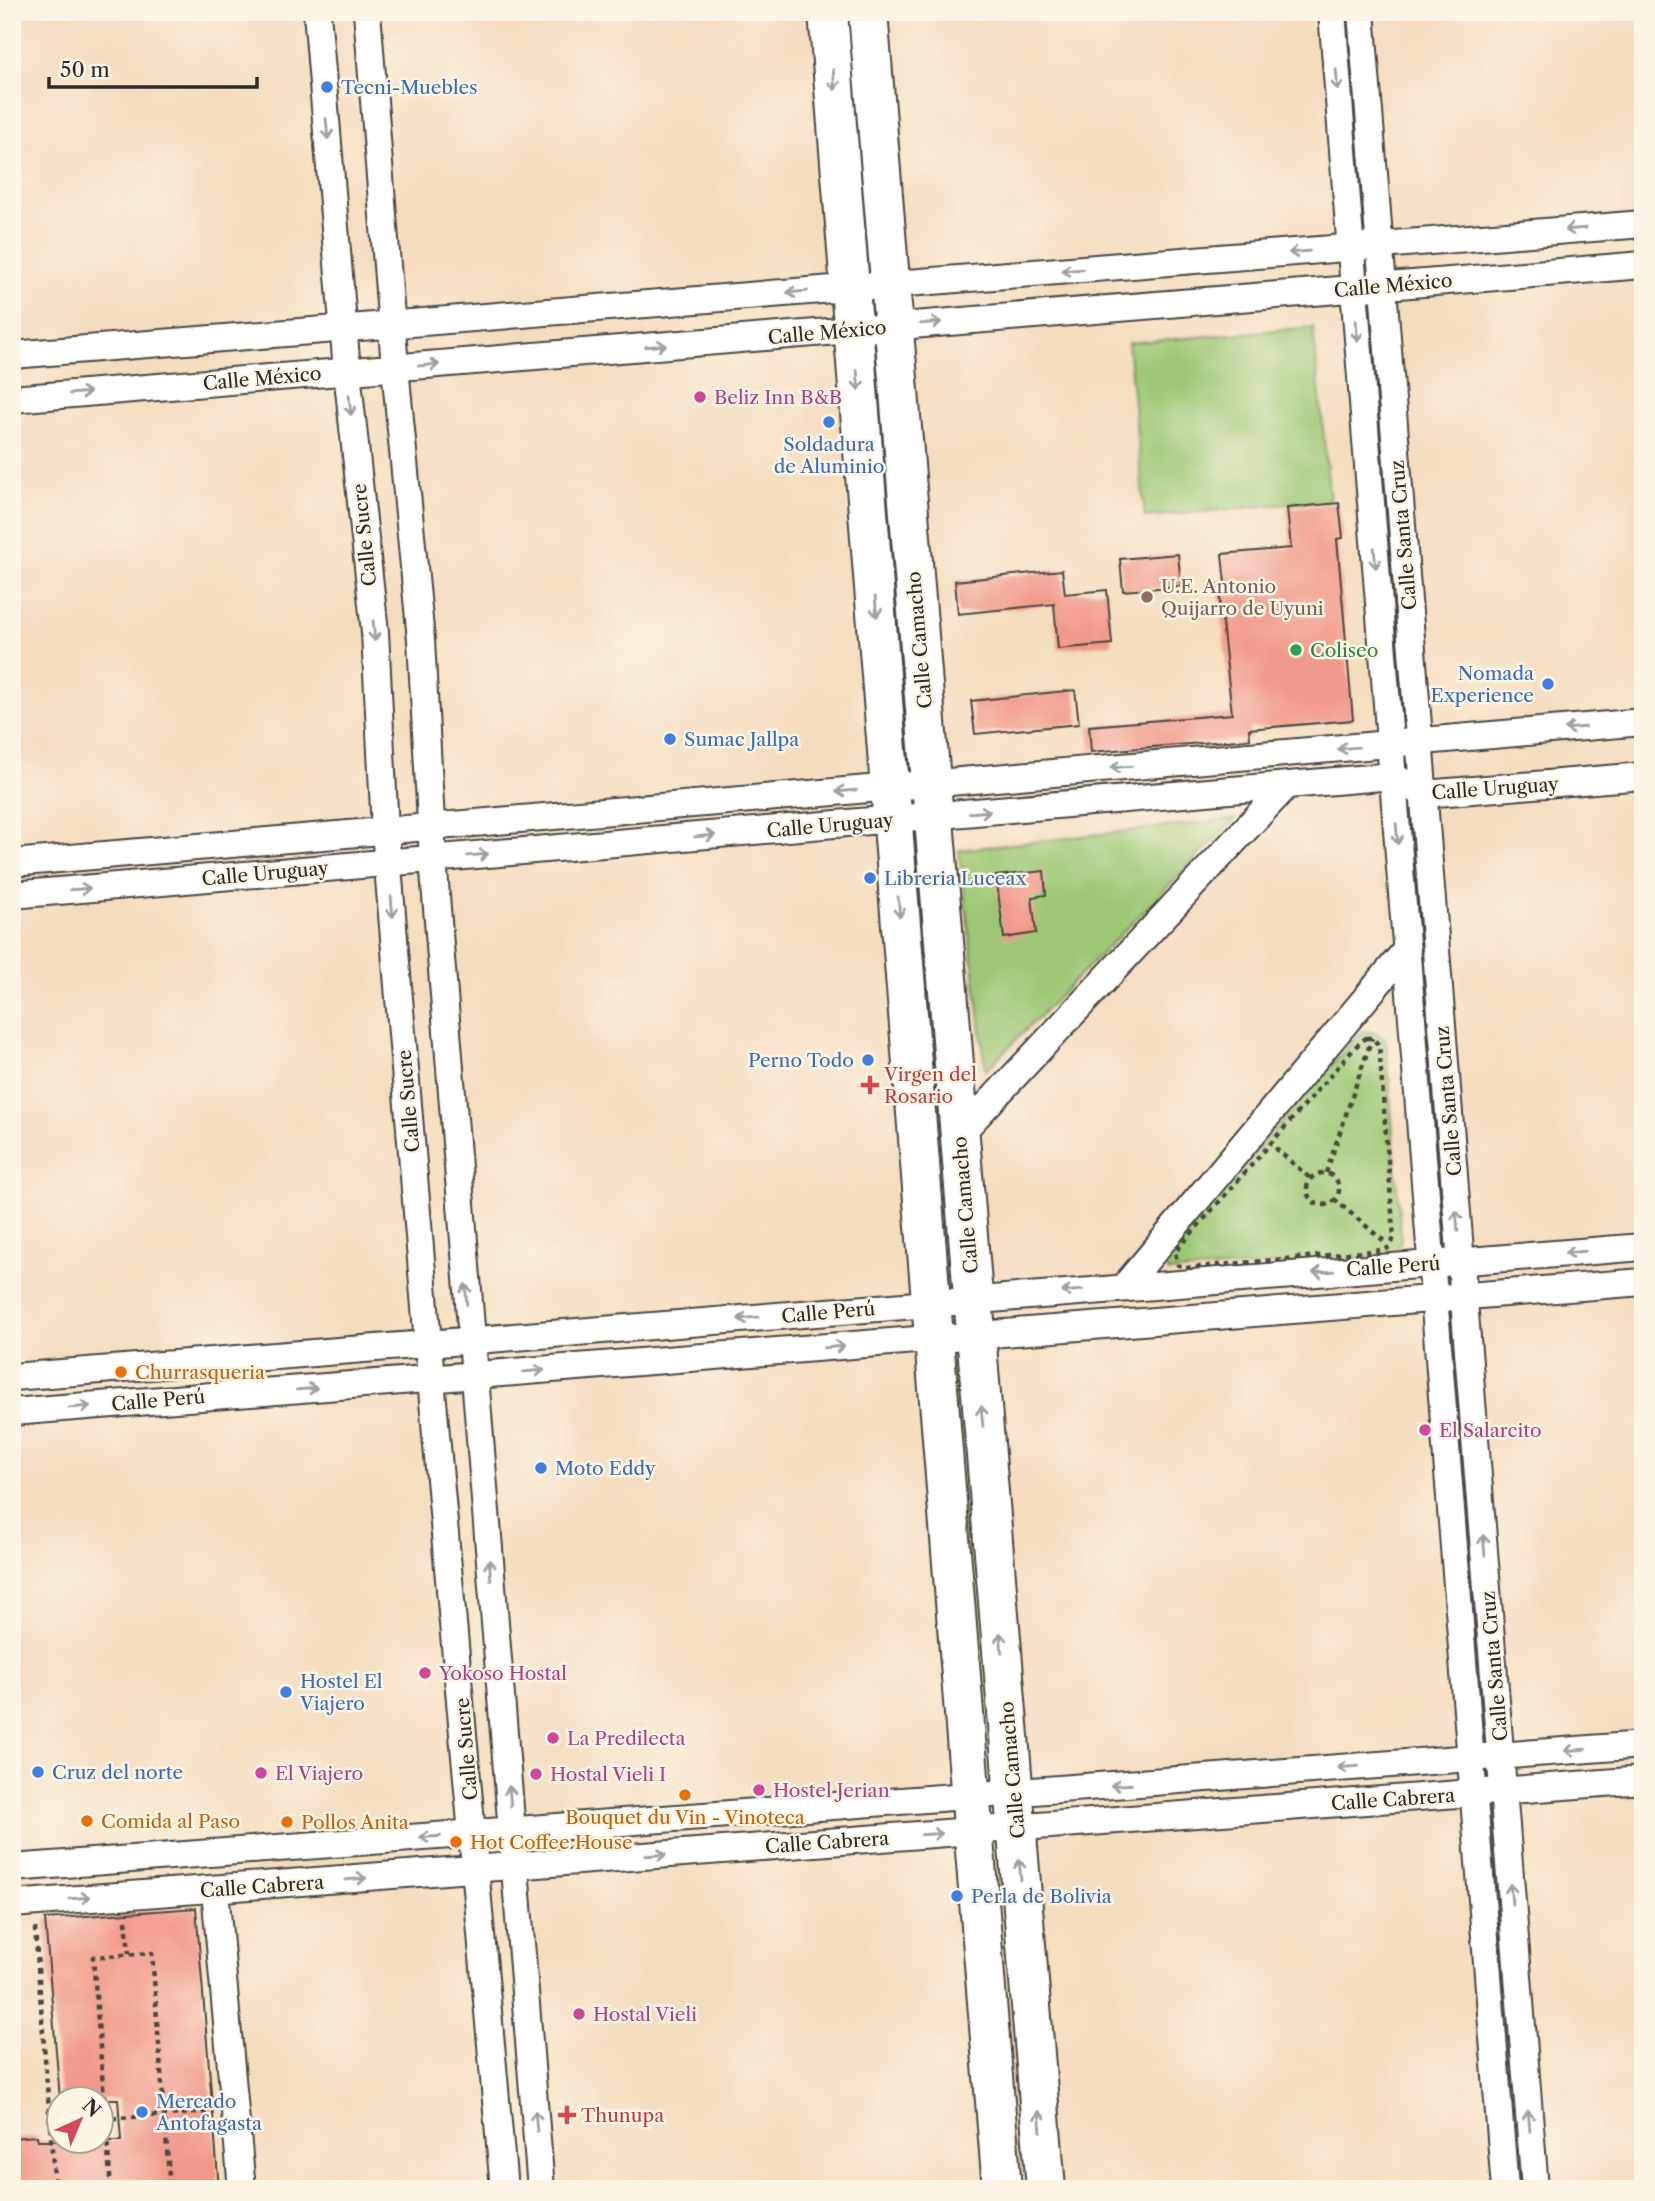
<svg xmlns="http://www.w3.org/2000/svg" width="1655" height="2201" font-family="'Libre Caslon Text',serif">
	<rect width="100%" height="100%" fill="#fcf5e5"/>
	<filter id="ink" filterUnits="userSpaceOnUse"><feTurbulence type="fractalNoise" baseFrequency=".0143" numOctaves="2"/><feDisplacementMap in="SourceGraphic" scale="14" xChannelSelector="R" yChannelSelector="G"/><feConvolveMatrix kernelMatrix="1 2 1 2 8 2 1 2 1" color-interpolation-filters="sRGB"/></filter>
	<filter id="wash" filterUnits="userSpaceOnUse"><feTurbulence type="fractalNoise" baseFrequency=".00686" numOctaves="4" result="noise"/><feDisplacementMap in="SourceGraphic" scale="28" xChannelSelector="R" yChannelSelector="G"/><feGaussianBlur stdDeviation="1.57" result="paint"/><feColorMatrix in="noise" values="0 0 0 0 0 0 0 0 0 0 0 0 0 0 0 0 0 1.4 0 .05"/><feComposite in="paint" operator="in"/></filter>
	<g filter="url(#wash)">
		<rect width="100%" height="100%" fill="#f4dcbe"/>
		<g fill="#9dc774" stroke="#647950" stroke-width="2">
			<path d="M1313 327 1330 500 1145 517 1128 343Z"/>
			<path d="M1235 819 986 1070 959 850Z"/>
			<path d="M1364 1031 1376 1033 1386 1040 1401 1240 1396 1251 1386 1257 1169 1272 1164 1265 1165 1255 1356 1037Z"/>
		</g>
		<g id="blocks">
			<g fill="#f1998a">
				<path d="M1339 503 1343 538 1337 539 1353 720 1249 729 1250 739 1091 752 1089 726 1232 714 1218 584H1225L1222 554 1291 548 1287 508Z"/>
				<path d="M1178 554 1181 586 1123 591 1120 559Z"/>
				<path d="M1062 570 1065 594 1107 590 1112 644 1058 649 1054 604 958 614 955 581Z"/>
				<path d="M1075 690 1079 724 975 734 971 701Z"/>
				<path d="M1044 871 1046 895 1032 897 1036 933 1004 938 996 876Z"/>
				<path d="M196 1908 219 2189H12V2138L37 2136 38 2141H121L118 2099H60L45 1919Z"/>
			</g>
		</g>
	</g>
	<g filter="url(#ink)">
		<use href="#blocks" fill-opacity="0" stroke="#494641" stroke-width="2"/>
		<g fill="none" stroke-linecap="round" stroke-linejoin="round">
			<defs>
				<g id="minor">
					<path d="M317 12 347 371 375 632 385 831 431 1379 504 2189"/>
					<path d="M367 12 395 367 421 640 433 859 541 2189"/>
					<path d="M1332 12 1505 2189"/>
					<path d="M1361 12 1535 2189"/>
					<path d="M12 355 1643 224"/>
					<path d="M12 399 1643 265"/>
					<path d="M12 863 1643 722"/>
					<path d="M12 895 1393 776 1424 794 1643 776"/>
					<path d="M959 1135 1285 787"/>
					<path d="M1124 1287 1407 949"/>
					<path d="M12 1377 1643 1247"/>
					<path d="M12 1412 1643 1282"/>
					<path d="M12 1868 1643 1745"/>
					<path d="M215 1890 242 2189"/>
					<path d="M12 1904 1643 1780"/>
				</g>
				<g id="trunk">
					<path d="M828 12 1002 2189"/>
					<path d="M868 12 1046 2189"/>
				</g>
			</defs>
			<use href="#minor" stroke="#494641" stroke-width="30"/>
			<use href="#trunk" stroke="#494641" stroke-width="42"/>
			<g stroke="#494641" stroke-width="4.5" stroke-dasharray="5 5" stroke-linecap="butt">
				<path d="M1366 1038H1372L1379 1045 1394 1238 1390 1247 1384 1250 1186 1268 1178 1265 1175 1252 1359 1043Z"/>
				<path d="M1275 1148 1311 1179"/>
				<path d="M1326 1173 1372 1038"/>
				<circle cx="1323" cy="1189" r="16"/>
				<path d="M1334 1199 1384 1241"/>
				<path d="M126 1920 129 1954"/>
				<path d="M35 1928 55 2189"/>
				<path d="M102 2119 210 2112"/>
				<path d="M111 2189 93 1957 152 1953 170 2189"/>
			</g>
			<use href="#minor" stroke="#fff" stroke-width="26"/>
			<use href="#trunk" stroke="#fff" stroke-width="38"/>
		</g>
		<defs><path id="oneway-shaft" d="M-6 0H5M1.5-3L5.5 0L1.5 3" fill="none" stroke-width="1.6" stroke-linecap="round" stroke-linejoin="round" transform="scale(1.75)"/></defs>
		<g stroke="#a0a0a0">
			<use href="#oneway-shaft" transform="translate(834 80) rotate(85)"/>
			<use href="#oneway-shaft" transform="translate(1337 80) rotate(85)"/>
			<use href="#oneway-shaft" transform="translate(327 129) rotate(85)"/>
			<use href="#oneway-shaft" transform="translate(1575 229) rotate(175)"/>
			<use href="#oneway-shaft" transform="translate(1299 252) rotate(175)"/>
			<use href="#oneway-shaft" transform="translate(1072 270) rotate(175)"/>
			<use href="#oneway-shaft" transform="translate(797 292) rotate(175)"/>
			<use href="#oneway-shaft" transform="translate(931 323) rotate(-5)"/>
			<use href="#oneway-shaft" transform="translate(1357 331) rotate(85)"/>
			<use href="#oneway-shaft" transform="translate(656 346) rotate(-5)"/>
			<use href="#oneway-shaft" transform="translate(429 365) rotate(-5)"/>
			<use href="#oneway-shaft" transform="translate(858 380) rotate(85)"/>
			<use href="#oneway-shaft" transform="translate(80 393) rotate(-5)"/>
			<use href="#oneway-shaft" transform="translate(350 405) rotate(84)"/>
			<use href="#oneway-shaft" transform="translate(1375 558) rotate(85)"/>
			<use href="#oneway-shaft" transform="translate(876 607) rotate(85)"/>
			<use href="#oneway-shaft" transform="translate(374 631) rotate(85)"/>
			<use href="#oneway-shaft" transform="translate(1575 728) rotate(175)"/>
			<use href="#oneway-shaft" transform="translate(1348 748) rotate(175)"/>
			<use href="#oneway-shaft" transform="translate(1121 767) rotate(175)"/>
			<use href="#oneway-shaft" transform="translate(846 791) rotate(175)"/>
			<use href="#oneway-shaft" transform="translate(980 812) rotate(-5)"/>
			<use href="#oneway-shaft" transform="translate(1397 834) rotate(85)"/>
			<use href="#oneway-shaft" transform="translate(705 836) rotate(-5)"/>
			<use href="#oneway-shaft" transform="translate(478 855) rotate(-5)"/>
			<use href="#oneway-shaft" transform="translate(80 889) rotate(-5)"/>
			<use href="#oneway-shaft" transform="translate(392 907) rotate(85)"/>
			<use href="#oneway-shaft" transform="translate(899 907) rotate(85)"/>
			<use href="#oneway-shaft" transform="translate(1457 1221) rotate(-95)"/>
			<use href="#oneway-shaft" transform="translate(1575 1252) rotate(175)"/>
			<use href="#oneway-shaft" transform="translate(1323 1272) rotate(176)"/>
			<use href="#oneway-shaft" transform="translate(1072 1291) rotate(175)"/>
			<use href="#oneway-shaft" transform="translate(466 1294) rotate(-94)"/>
			<use href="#oneway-shaft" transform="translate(748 1318) rotate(175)"/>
			<use href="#oneway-shaft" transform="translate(834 1347) rotate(-5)"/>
			<use href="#oneway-shaft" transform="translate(534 1371) rotate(-5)"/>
			<use href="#oneway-shaft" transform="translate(307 1389) rotate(-5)"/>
			<use href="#oneway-shaft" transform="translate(80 1407) rotate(-5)"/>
			<use href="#oneway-shaft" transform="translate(982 1416) rotate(-95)"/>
			<use href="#oneway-shaft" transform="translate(1484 1545) rotate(-95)"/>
			<use href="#oneway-shaft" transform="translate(490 1570) rotate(-95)"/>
			<use href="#oneway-shaft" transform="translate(1001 1643) rotate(-95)"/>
			<use href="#oneway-shaft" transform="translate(1575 1750) rotate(176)"/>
			<use href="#oneway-shaft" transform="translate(1348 1767) rotate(176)"/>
			<use href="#oneway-shaft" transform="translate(1121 1785) rotate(176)"/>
			<use href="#oneway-shaft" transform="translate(510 1796) rotate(-95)"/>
			<use href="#oneway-shaft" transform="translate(932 1834) rotate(-4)"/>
			<use href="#oneway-shaft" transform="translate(430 1837) rotate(176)"/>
			<use href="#oneway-shaft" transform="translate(656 1855) rotate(-4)"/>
			<use href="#oneway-shaft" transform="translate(1020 1870) rotate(-95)"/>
			<use href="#oneway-shaft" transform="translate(356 1879) rotate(-5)"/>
			<use href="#oneway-shaft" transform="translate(1511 1894) rotate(-95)"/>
			<use href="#oneway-shaft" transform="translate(80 1898) rotate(-5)"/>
			<use href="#oneway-shaft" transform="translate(536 2121) rotate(-95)"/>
			<use href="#oneway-shaft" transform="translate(1040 2121) rotate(-95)"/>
			<use href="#oneway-shaft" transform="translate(1529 2121) rotate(-95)"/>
		</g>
	</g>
	<g fill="#3f7fe0" stroke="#fcf5e5" stroke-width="2.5">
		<circle cx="327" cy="87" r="7"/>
		<circle cx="829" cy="422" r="7"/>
		<circle cx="1548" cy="684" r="7"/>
		<circle cx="670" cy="739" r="7"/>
		<circle cx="870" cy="878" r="7"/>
		<circle cx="868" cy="1060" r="7"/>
		<circle cx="541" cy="1468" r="7"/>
		<circle cx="286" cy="1692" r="7"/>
		<circle cx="38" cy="1772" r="7"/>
		<circle cx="957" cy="1896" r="7"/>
		<circle cx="142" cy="2112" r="7"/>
	</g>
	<g fill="#d1479c" stroke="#fcf5e5" stroke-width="2.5">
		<circle cx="700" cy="397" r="7"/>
		<circle cx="1425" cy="1430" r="7"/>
		<circle cx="425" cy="1673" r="7"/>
		<circle cx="553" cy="1738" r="7"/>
		<circle cx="261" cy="1773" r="7"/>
		<circle cx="536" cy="1774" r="7"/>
		<circle cx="759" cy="1790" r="7"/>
		<circle cx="579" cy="2014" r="7"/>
	</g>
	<circle fill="#8d6e63" stroke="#fcf5e5" stroke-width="2.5" cx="1147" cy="597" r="7"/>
	<circle fill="#2e9e5b" stroke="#fcf5e5" stroke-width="2.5" cx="1296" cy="650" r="7"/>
	<g fill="#e0444e" stroke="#fcf5e5" stroke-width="2.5">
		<path d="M866.5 1074.5h7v7h7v7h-7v7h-7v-7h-7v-7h7z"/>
		<path d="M563.5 2104.5h7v7h7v7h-7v7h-7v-7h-7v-7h7z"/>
	</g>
	<g fill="#e8710a" stroke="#fcf5e5" stroke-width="2.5">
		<circle cx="121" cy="1372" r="7"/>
		<circle cx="685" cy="1795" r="7"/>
		<circle cx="87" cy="1821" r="7"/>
		<circle cx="287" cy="1822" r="7"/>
		<circle cx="456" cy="1842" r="7"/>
	</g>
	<g text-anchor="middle" stroke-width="5" stroke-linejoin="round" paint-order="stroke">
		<g font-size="19" fill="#366cbe" stroke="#fcf5e5" text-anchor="start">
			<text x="341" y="94">Tecni-Muebles</text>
			<text x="829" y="451" text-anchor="middle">Soldadura<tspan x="829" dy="22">de Aluminio</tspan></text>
			<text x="1534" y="680" text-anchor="end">Nomada<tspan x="1534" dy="22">Experience</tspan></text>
			<text x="684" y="746">Sumac Jallpa</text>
			<text x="884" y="885">Libreria Luceax</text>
			<text x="854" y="1067" text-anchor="end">Perno Todo</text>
			<text x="555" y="1475">Moto Eddy</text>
			<text x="300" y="1688">Hostel El<tspan x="300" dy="22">Viajero</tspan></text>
			<text x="52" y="1779">Cruz del norte</text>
			<text x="971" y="1903">Perla de Bolivia</text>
			<text x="156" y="2108">Mercado<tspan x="156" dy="22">Antofagasta</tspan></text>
		</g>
		<g font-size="19" fill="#2b2b2b" stroke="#fcf5e5">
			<text transform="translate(1393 285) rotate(-5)" y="7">Calle México</text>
			<text transform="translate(827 332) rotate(-5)" y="7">Calle México</text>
			<text transform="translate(262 378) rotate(-5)" y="7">Calle México</text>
			<text transform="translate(364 535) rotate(-96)" y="7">Calle Sucre</text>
			<text transform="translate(1403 535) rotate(-95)" y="7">Calle Santa Cruz</text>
			<text transform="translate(919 640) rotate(-95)" y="7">Calle Camacho</text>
			<text transform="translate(1495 788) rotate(-4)" y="7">Calle Uruguay</text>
			<text transform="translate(830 825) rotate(-5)" y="7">Calle Uruguay</text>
			<text transform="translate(265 873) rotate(-5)" y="7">Calle Uruguay</text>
			<text transform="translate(408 1101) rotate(-95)" y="7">Calle Sucre</text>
			<text transform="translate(1448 1101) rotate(-95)" y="7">Calle Santa Cruz</text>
			<text transform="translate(965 1205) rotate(-95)" y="7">Calle Camacho</text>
			<text transform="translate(1393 1266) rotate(-4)" y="7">Calle Perú</text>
			<text transform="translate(828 1312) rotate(-5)" y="7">Calle Perú</text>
			<text transform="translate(158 1400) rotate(-5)" y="7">Calle Perú</text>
			<text transform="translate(1494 1666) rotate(-95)" y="7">Calle Santa Cruz</text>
			<text transform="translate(466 1749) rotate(-95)" y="7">Calle Sucre</text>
			<text transform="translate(1012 1770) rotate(-95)" y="7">Calle Camacho</text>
			<text transform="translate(1393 1799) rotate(-4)" y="7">Calle Cabrera</text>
			<text transform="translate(827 1842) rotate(-4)" y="7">Calle Cabrera</text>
			<text transform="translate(262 1886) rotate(-4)" y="7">Calle Cabrera</text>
		</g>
		<g font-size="19" fill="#b23c85" stroke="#fcf5e5" text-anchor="start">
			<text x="714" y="404">Beliz Inn B&amp;B</text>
			<text x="1439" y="1437">El Salarcito</text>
			<text x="439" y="1680">Yokoso Hostal</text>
			<text x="567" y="1745">La Predilecta</text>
			<text x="275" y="1780">El Viajero</text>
			<text x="550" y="1781">Hostal Vieli I</text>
			<text x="773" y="1797">Hostel Jerian</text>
			<text x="593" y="2021">Hostal Vieli</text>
		</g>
		<g font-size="19" fill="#785e54" stroke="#fcf5e5" text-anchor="start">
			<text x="1161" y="593">U.E. Antonio<tspan x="1161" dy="22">Quijarro de Uyuni</tspan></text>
		</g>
		<g font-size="19" fill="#27864d" stroke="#fcf5e5" text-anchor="start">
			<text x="1310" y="657">Coliseo</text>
		</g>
		<g font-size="19" fill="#be3a42" stroke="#fcf5e5" text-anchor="start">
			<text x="884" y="1081">Virgen del<tspan x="884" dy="22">Rosario</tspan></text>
			<text x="581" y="2122">Thunupa</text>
		</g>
		<g font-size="19" fill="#c56008" stroke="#fcf5e5" text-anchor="start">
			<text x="135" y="1379">Churrasqueria</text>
			<text x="685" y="1824" text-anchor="middle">Bouquet du Vin - Vinoteca</text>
			<text x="101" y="1828">Comida al Paso</text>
			<text x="301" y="1829">Pollos Anita</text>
			<text x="470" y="1849">Hot Coffee House</text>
		</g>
	</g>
	<rect width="1655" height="2201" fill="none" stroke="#fcf5e5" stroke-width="42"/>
	<g transform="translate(80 2120) rotate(44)"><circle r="33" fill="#fcf5e5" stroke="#a8a49b" stroke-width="2"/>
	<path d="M0-5L12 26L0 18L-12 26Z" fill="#d1495b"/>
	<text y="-10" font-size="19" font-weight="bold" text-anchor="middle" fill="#2b2b2b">N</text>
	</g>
	<path d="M49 77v10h208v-10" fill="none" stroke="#2b2b2b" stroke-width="3.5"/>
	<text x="60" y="77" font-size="21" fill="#2b2b2b" stroke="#fcf5e5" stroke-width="5" paint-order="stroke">50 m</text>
</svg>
